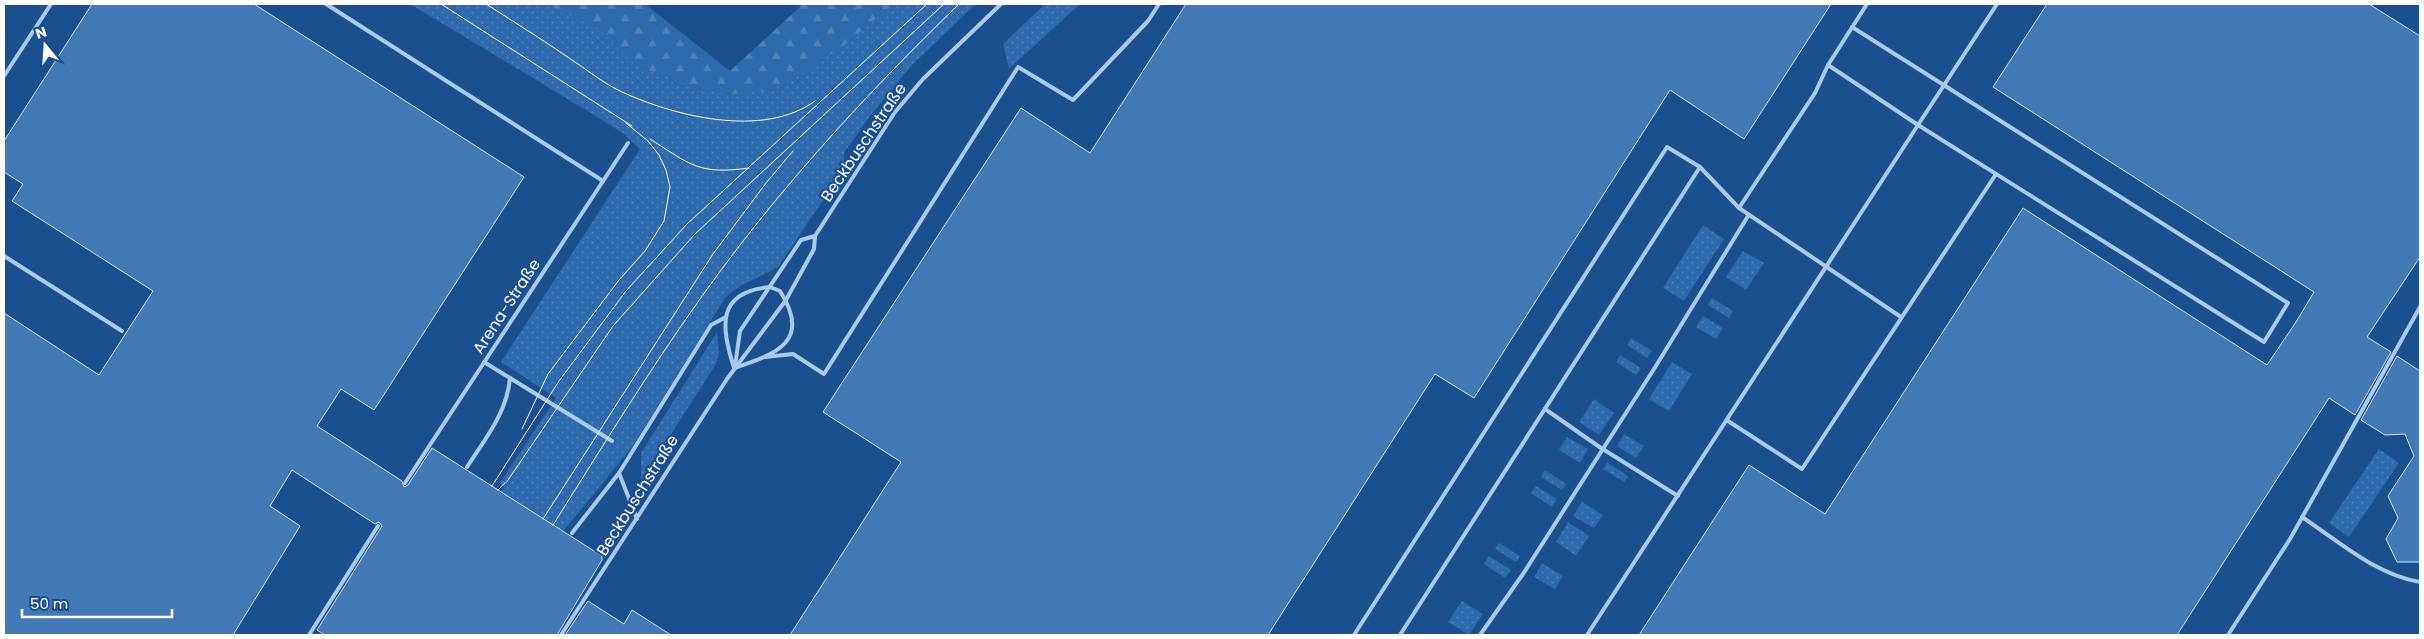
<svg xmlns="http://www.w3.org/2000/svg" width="2424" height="639" font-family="Poppins,sans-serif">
	<defs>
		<pattern id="grass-dots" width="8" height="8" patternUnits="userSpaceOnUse" patternTransform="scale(1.25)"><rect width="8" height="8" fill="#2e69ad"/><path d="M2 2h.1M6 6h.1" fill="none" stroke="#4d80b9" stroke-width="1.8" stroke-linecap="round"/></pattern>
		<pattern id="forest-firs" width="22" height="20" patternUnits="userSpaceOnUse" patternTransform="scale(1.25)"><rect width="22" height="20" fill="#2e69ad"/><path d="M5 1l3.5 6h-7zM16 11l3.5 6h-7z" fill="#4d80b9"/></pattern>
	</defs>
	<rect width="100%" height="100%" fill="#1b4f8f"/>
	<g fill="url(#grass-dots)">
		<path d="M410 4H550L556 10 596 26 634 63 679 85 732 94 849 42 893 4H976L913 64 870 116 844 153V169L778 267C760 278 740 283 725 298L633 446 561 534 499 496 504 487 500 483 556 398 501 362 640 149 624 134 599 118Z"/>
		<path d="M1045 4H1080L1009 69 1003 44Z"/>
		<path d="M1703 225 1724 239 1684 301 1663 288Z"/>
		<path d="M1743 251 1764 263 1746 290 1726 277Z"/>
		<path d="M1712 298 1733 311 1729 318 1708 305Z"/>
		<path d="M1703 316 1723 328 1716 339 1696 327Z"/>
		<path d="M717 332 719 353 716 364 641 481V453Z"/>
		<path d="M1631 338 1652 351 1647 358 1627 345Z"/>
		<path d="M1620 355 1641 368 1636 375 1616 362Z"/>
		<path d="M1672 362 1692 374 1669 411 1649 399Z"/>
		<path d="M1594 399 1614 413 1599 435 1579 422Z"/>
		<path d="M1624 434 1644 446 1636 458 1617 446Z"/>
		<path d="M1567 437 1588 449 1580 463 1559 450Z"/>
		<path d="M2379 449 2399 463 2349 537 2329 523Z"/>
		<path d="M1607 462 1628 476 1624 482 1603 469Z"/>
		<path d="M1545 470 1566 484 1562 490 1541 477Z"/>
		<path d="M1536 486 1557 499 1552 507 1531 493Z"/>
		<path d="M1582 502 1603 515 1594 528 1573 516Z"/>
		<path d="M1568 522 1589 536 1576 556 1556 542Z"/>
		<path d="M1499 543 1520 556 1516 562 1495 549Z"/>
		<path d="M1489 556 1511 570 1505 578 1484 564Z"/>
		<path d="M1542 563 1563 576 1555 589 1534 577Z"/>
		<path d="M1462 601 1483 614 1469 635 1448 622Z"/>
	</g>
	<path fill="url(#forest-firs)" d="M550 4H645L730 71 803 4H893L849 42 801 74 767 91 732 94 679 85 634 63 596 26 556 10Z"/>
	<g fill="#4478b7" stroke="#cfe3fa">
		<path d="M92 4H254L524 177 374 410 341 389 317 426 402 481 404 487 408 485 432 448 602 556V560L557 635H325L317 630 382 526 379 522 375 524 292 470 270 506 300 526 233 635H4V313L99 375 153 291 12 201 23 184 4 172V141Z"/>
		<path d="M1186 4H1831L1744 139 1670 90 1474 398 1435 374 1268 635H790L901 462 823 412 1021 108 1090 153Z"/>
		<path d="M2047 4H2369L2420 36V257L2367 337 2391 352 2355 415 2329 398 2177 635H1639L1749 465 1825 514 2023 208 2267 365 2296 322 2314 292 1993 87Z"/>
		<path d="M2397 356 2420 371V562H2397L2386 539 2398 518 2388 496 2414 456 2405 434 2385 435 2361 420Z"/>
		<path d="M588 601 624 624 632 610 671 635H565Z"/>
	</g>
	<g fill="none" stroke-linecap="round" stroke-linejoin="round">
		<g stroke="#a9c9ee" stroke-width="4">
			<path d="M326 4 603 181"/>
			<path d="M1828 65 1918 125 1997 4"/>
			<path d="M4 76 51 4"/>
			<path d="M1739 208 1901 317"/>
			<path d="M4 256 122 331"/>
			<path d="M770 287 780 291C812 341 777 354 734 368 721 326 716 292 770 287Z"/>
			<path d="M765 357 793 354 824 374 1018 67 1073 100 1148 21 1159 4"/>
			<path d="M735 366 740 331 801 240 815 236"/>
			<path d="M510 378 612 441"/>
			<path d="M1545 409 1601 448 1678 496"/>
			<path d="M1728 421 1802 469 1996 174"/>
			<path d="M467 467C485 439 507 413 510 378L484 362"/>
			<path d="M405 483 628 143"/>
			<path d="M2302 517C2338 541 2376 575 2420 582"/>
			<path d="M637 519 619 473 711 325 726 317"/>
			<path d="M572 533 619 473"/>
			<path d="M309 635 378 526"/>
			<path d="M561 635 727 379 786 300 814 249 815 236 895 112 923 79 1001 4"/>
			<path d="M1354 635 1667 147 1700 167"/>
			<path d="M1400 635 1700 167 1739 208 1815 93 1828 65 1867 4"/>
			<path d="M1480 635 1523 574 1654 369 1748 216"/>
			<path d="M1587 635 1918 125 2264 342 2288 303 1852 27"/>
			<path d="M2228 635 2290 539 2420 307"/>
		</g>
		<g stroke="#fff" stroke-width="1">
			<path d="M441 4 632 126"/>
			<path d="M486 4C516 23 546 42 575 62 590 72 605 84 620 91 673 116 763 139 815 101"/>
			<path d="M650 139C691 165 699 175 749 168"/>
			<path d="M522 429 548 374 619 280 645 251 664 221 670 187 666 170 659 155 648 141 626 123"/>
			<path d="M492 486 559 381 626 291 687 224 927 4"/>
			<path d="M498 490 508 480 613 326 695 234 944 4"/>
			<path d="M543 519 713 254 766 183 793 151"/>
			<path d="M553 525C601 449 648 372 700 299 776 192 865 95 959 4"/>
		</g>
	</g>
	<g text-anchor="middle" stroke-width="4.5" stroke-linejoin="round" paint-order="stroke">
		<g font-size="16" fill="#fff" stroke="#1b4f8f">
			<text transform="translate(863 142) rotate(-56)" y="6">Beckbuschstraße</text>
			<text transform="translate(506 306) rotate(-57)" y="6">Arena-Straße</text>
			<text transform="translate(637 495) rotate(-58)" y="6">Beckbuschstraße</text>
		</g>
	</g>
	<rect width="2424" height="639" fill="none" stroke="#ffffff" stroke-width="10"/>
	<g transform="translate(45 45) rotate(342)" stroke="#1b4f8f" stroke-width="4" paint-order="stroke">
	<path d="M0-4L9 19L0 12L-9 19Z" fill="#ffffff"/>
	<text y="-8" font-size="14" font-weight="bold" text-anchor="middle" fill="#ffffff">N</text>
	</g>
	<path d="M22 609v8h150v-8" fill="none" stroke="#ffffff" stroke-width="2.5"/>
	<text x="30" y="609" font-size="15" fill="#ffffff" stroke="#1b4f8f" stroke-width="4" paint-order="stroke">50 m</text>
</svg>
